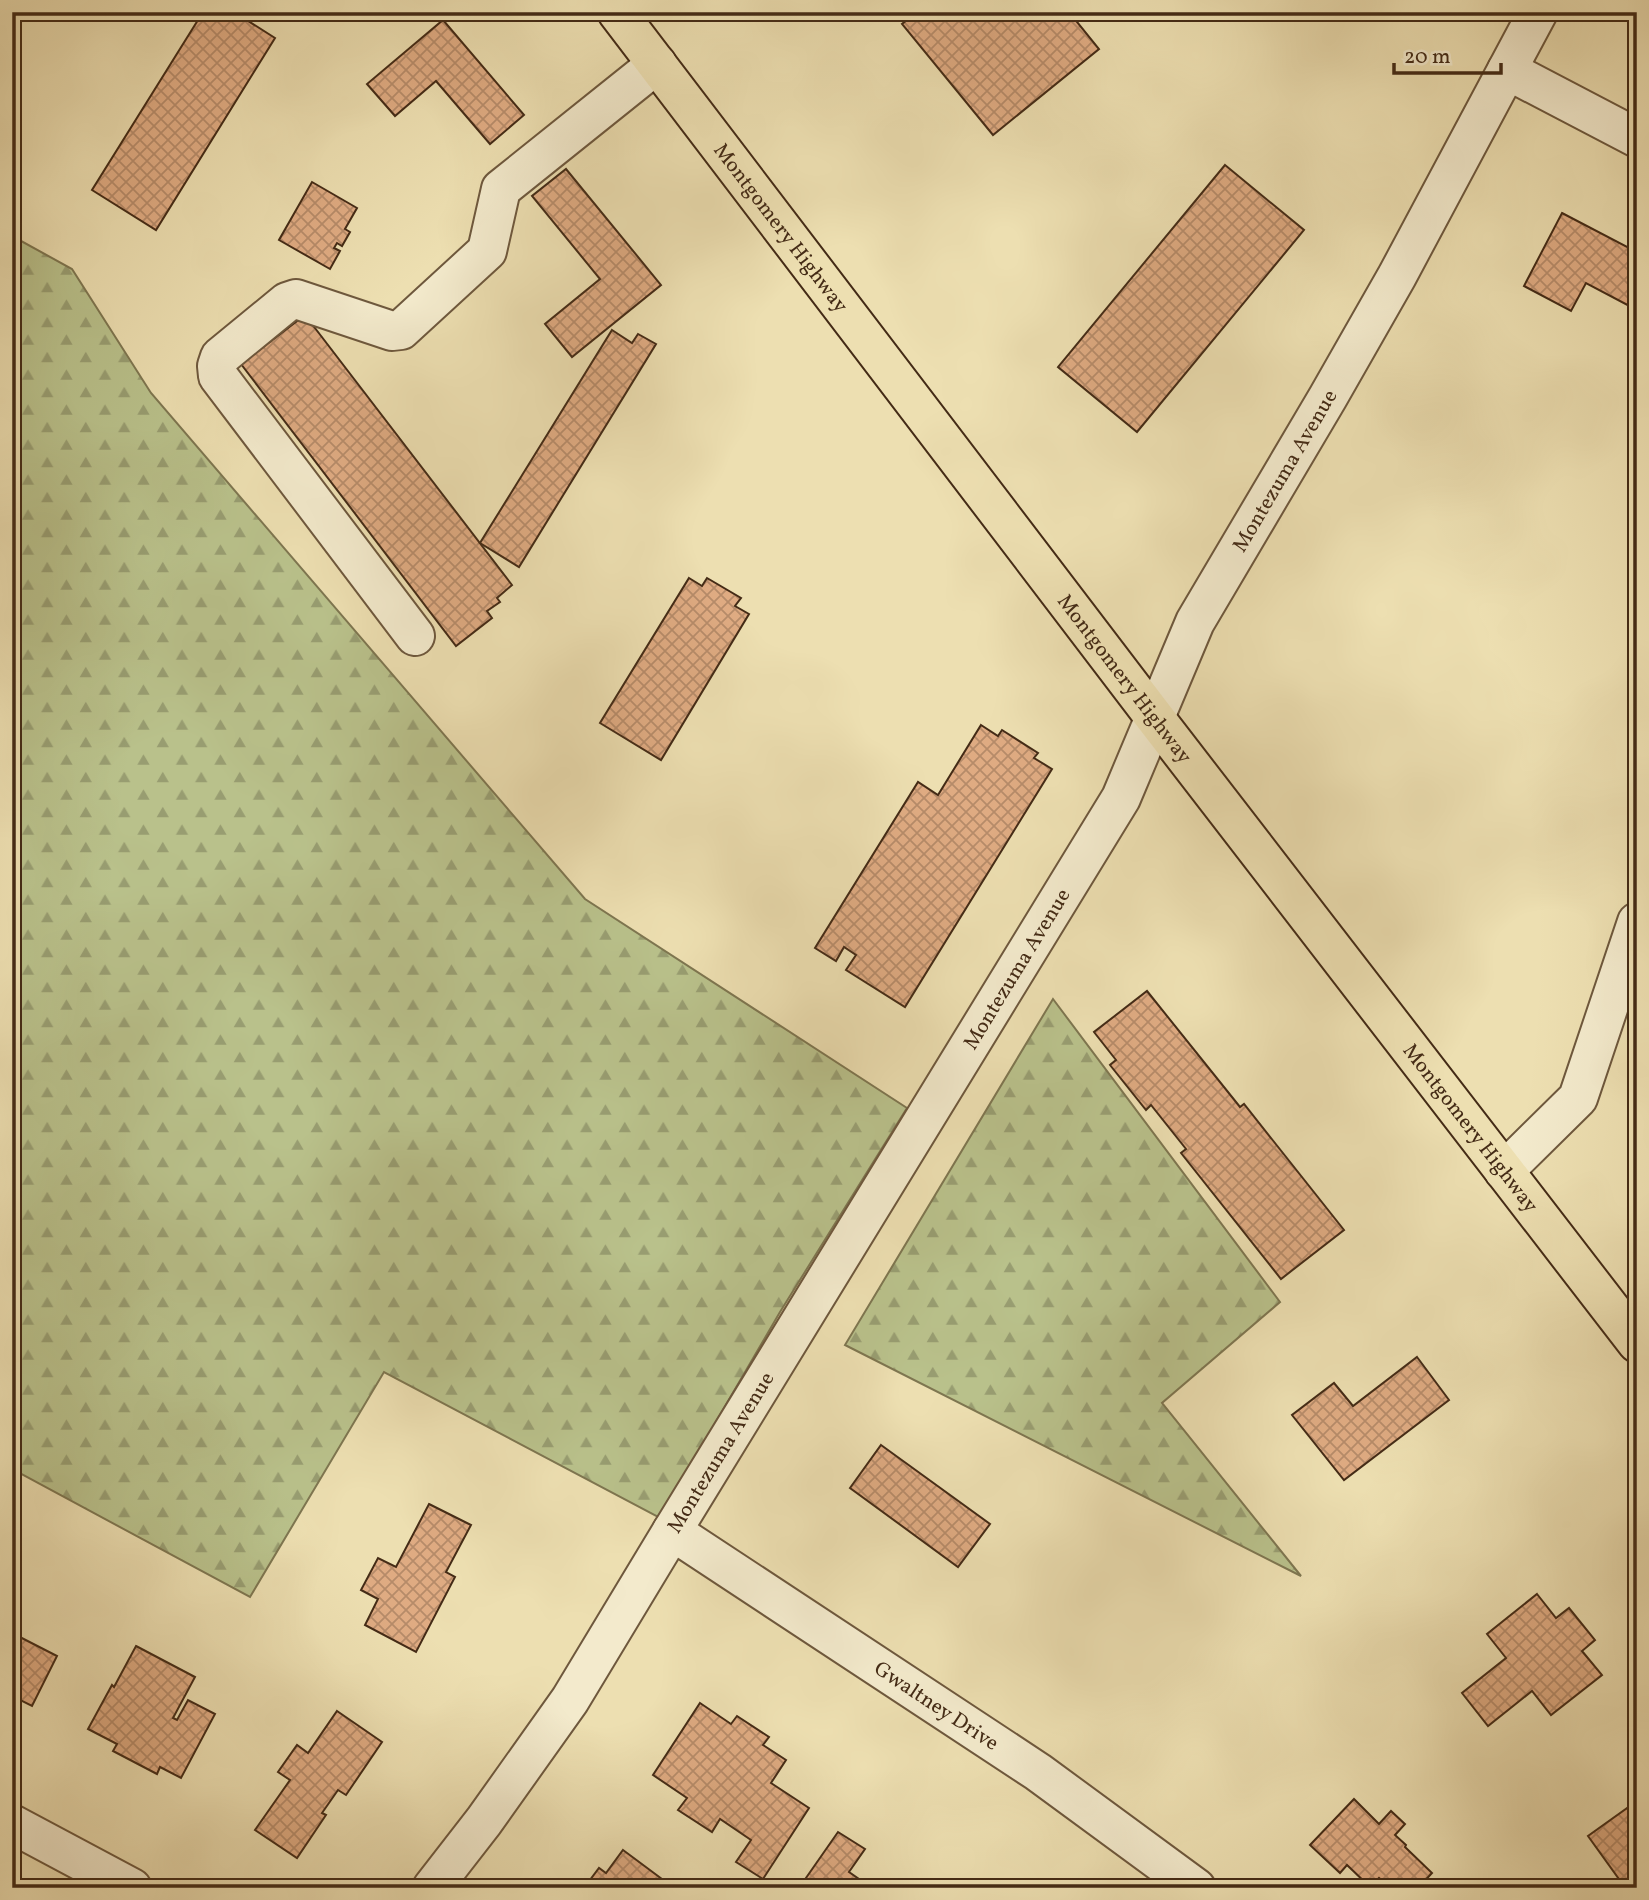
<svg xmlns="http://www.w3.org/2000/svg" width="1649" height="1900" font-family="Vollkorn,serif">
	<defs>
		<pattern id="forest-firs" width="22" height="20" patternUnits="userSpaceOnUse" patternTransform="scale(1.75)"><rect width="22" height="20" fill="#b9c18b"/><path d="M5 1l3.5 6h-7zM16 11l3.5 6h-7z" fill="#989d71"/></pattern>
		<pattern id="building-cross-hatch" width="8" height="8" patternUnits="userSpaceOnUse" patternTransform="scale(1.75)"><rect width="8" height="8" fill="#dfab82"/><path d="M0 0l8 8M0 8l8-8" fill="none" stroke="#b68b69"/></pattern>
	</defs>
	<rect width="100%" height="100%" fill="#eddfb1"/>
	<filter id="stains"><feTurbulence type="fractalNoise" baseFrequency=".00286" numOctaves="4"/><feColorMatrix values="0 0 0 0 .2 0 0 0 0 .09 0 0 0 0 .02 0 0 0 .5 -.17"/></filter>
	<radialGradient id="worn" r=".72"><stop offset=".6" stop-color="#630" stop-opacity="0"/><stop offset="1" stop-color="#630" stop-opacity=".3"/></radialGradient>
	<g fill="url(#forest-firs)" stroke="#7e7650" stroke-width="2">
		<path d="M12 236 72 269 151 393 585 899 907 1108 780 1312 660 1518 384 1372 250 1597 12 1469Z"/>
		<path d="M1053 999 1280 1302 1162 1403 1301 1576 845 1345Z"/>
	</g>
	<g fill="url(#building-cross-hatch)" stroke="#442b16" stroke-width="2">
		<path d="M12 12H27L12 37Z"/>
		<path d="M203 12H234L275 38 156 230 92 190Z"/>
		<path d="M917 12H1069L1099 49 993 135 902 24Z"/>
		<path d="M443 20 524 115 490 144 436 81 395 116 367 84Z"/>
		<path d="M1225 165 1304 230 1137 432 1058 367Z"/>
		<path d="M566 169 661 285 572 357 545 324 600 279 532 196Z"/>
		<path d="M312 182 357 208 345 229 350 232 342 246 337 243 334 248 340 251 330 269 279 240Z"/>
		<path d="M1562 213 1637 252V310L1586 283 1571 311 1524 286Z"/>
		<path d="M305 315 512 585 497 598 500 602 487 611 492 618 456 646 241 364Z"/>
		<path d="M612 330 632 343 638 334 656 344 519 567 480 543Z"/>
		<path d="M689 578 702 586 707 578 741 598 735 606 749 614 661 760 600 723Z"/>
		<path d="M981 725 998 736 1002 730 1038 753 1034 758 1052 769 905 1007 846 970 856 955 844 947 836 961 815 948 918 782 938 795Z"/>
		<path d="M1147 991 1240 1107 1244 1104 1344 1230 1281 1279 1181 1153 1186 1149 1151 1105 1146 1110 1110 1065 1116 1060 1094 1032Z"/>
		<path d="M1417 1357 1449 1400 1344 1480 1292 1415 1334 1383 1353 1406Z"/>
		<path d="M881 1445 990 1524 958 1567 850 1488Z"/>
		<path d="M429 1504 471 1525 446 1572 455 1577 416 1652 365 1625 378 1599 361 1590 378 1558 396 1567Z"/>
		<path d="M1537 1594 1556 1618 1569 1608 1595 1640 1582 1651 1602 1675 1551 1715 1532 1691 1488 1726 1462 1693 1506 1658 1487 1634Z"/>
		<path d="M12 1633 57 1656 32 1706 12 1696Z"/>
		<path d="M136 1646 195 1677 173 1718 177 1720 188 1700 215 1714 181 1778 160 1767 157 1774 113 1751 117 1744 88 1729 112 1685 114 1687Z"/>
		<path d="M700 1703 731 1724 737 1716 769 1737 763 1745 786 1760 771 1783 809 1808 763 1879 736 1862 751 1840 720 1819 712 1832 678 1810 687 1798 653 1775Z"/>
		<path d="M337 1711 382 1742 346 1795 338 1790 322 1813 326 1815 297 1858 255 1830 290 1780 278 1772 297 1745 308 1753Z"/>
		<path d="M1354 1799 1379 1824 1391 1811 1405 1824 1395 1835 1406 1845 1405 1847 1432 1873 1418 1888H1390L1379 1878 1370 1887 1347 1865 1340 1873 1310 1845Z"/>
		<path d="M1637 1801V1877L1624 1886 1588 1836Z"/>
		<path d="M838 1832 865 1849 849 1872 872 1888H799Z"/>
		<path d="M623 1850 674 1888H584L599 1868 606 1873Z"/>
	</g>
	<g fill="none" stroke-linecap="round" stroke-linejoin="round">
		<defs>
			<g id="minor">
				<path d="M1507 70 1637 138"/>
				<path d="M415 636 218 376 217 366 220 357 287 302 296 299 392 331 401 330 487 251 501 189 657 64"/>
				<path d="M1504 1171 1578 1098 1637 922"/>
				<path id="s1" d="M672 1531 1038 1772 1196 1888"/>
				<path d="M12 1824 132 1888"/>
				<path id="s2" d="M432 1888 484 1821 570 1700 672 1531 1121 798 1195 622 1328 397 1397 276 1538 12"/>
			</g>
			<g id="major">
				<path id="s3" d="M617 12 1155 718 1637 1343"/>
			</g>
		</defs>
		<use href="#minor" stroke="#6e583d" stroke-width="42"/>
		<use href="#major" stroke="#442b16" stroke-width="42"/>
		<use href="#minor" stroke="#f3eacc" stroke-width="38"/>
		<use href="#major" stroke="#eddfb1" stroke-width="38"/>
	</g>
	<g text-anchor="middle" stroke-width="5" stroke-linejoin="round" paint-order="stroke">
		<g font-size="21" fill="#442b16" stroke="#f3eacc">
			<text dy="7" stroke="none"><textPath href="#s3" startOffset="271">Montgomery Highway</textPath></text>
			<text dy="7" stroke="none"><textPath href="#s2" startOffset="1657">Montezuma Avenue</textPath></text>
			<text dy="7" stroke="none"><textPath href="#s3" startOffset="838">Montgomery Highway</textPath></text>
			<text dy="7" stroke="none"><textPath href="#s2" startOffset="1090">Montezuma Avenue</textPath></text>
			<text dy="7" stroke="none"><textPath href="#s3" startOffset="1405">Montgomery Highway</textPath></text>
			<text dy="7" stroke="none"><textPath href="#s2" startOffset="523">Montezuma Avenue</textPath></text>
			<text dy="7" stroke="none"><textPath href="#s1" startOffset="317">Gwaltney Drive</textPath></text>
		</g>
	</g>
	<rect width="1649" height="1900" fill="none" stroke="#eddfb1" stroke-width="42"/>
	<rect x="14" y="14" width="1621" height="1872" fill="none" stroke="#442b16" stroke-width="3.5"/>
	<rect x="21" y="21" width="1607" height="1858" fill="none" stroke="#442b16" stroke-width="2"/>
	<path d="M1394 63v10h107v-10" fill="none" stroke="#442b16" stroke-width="3.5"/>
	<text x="1404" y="63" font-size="21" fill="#442b16" stroke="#f3eacc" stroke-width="5" paint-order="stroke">20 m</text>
	<rect width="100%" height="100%" filter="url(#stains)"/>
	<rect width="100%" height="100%" fill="url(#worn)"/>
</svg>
